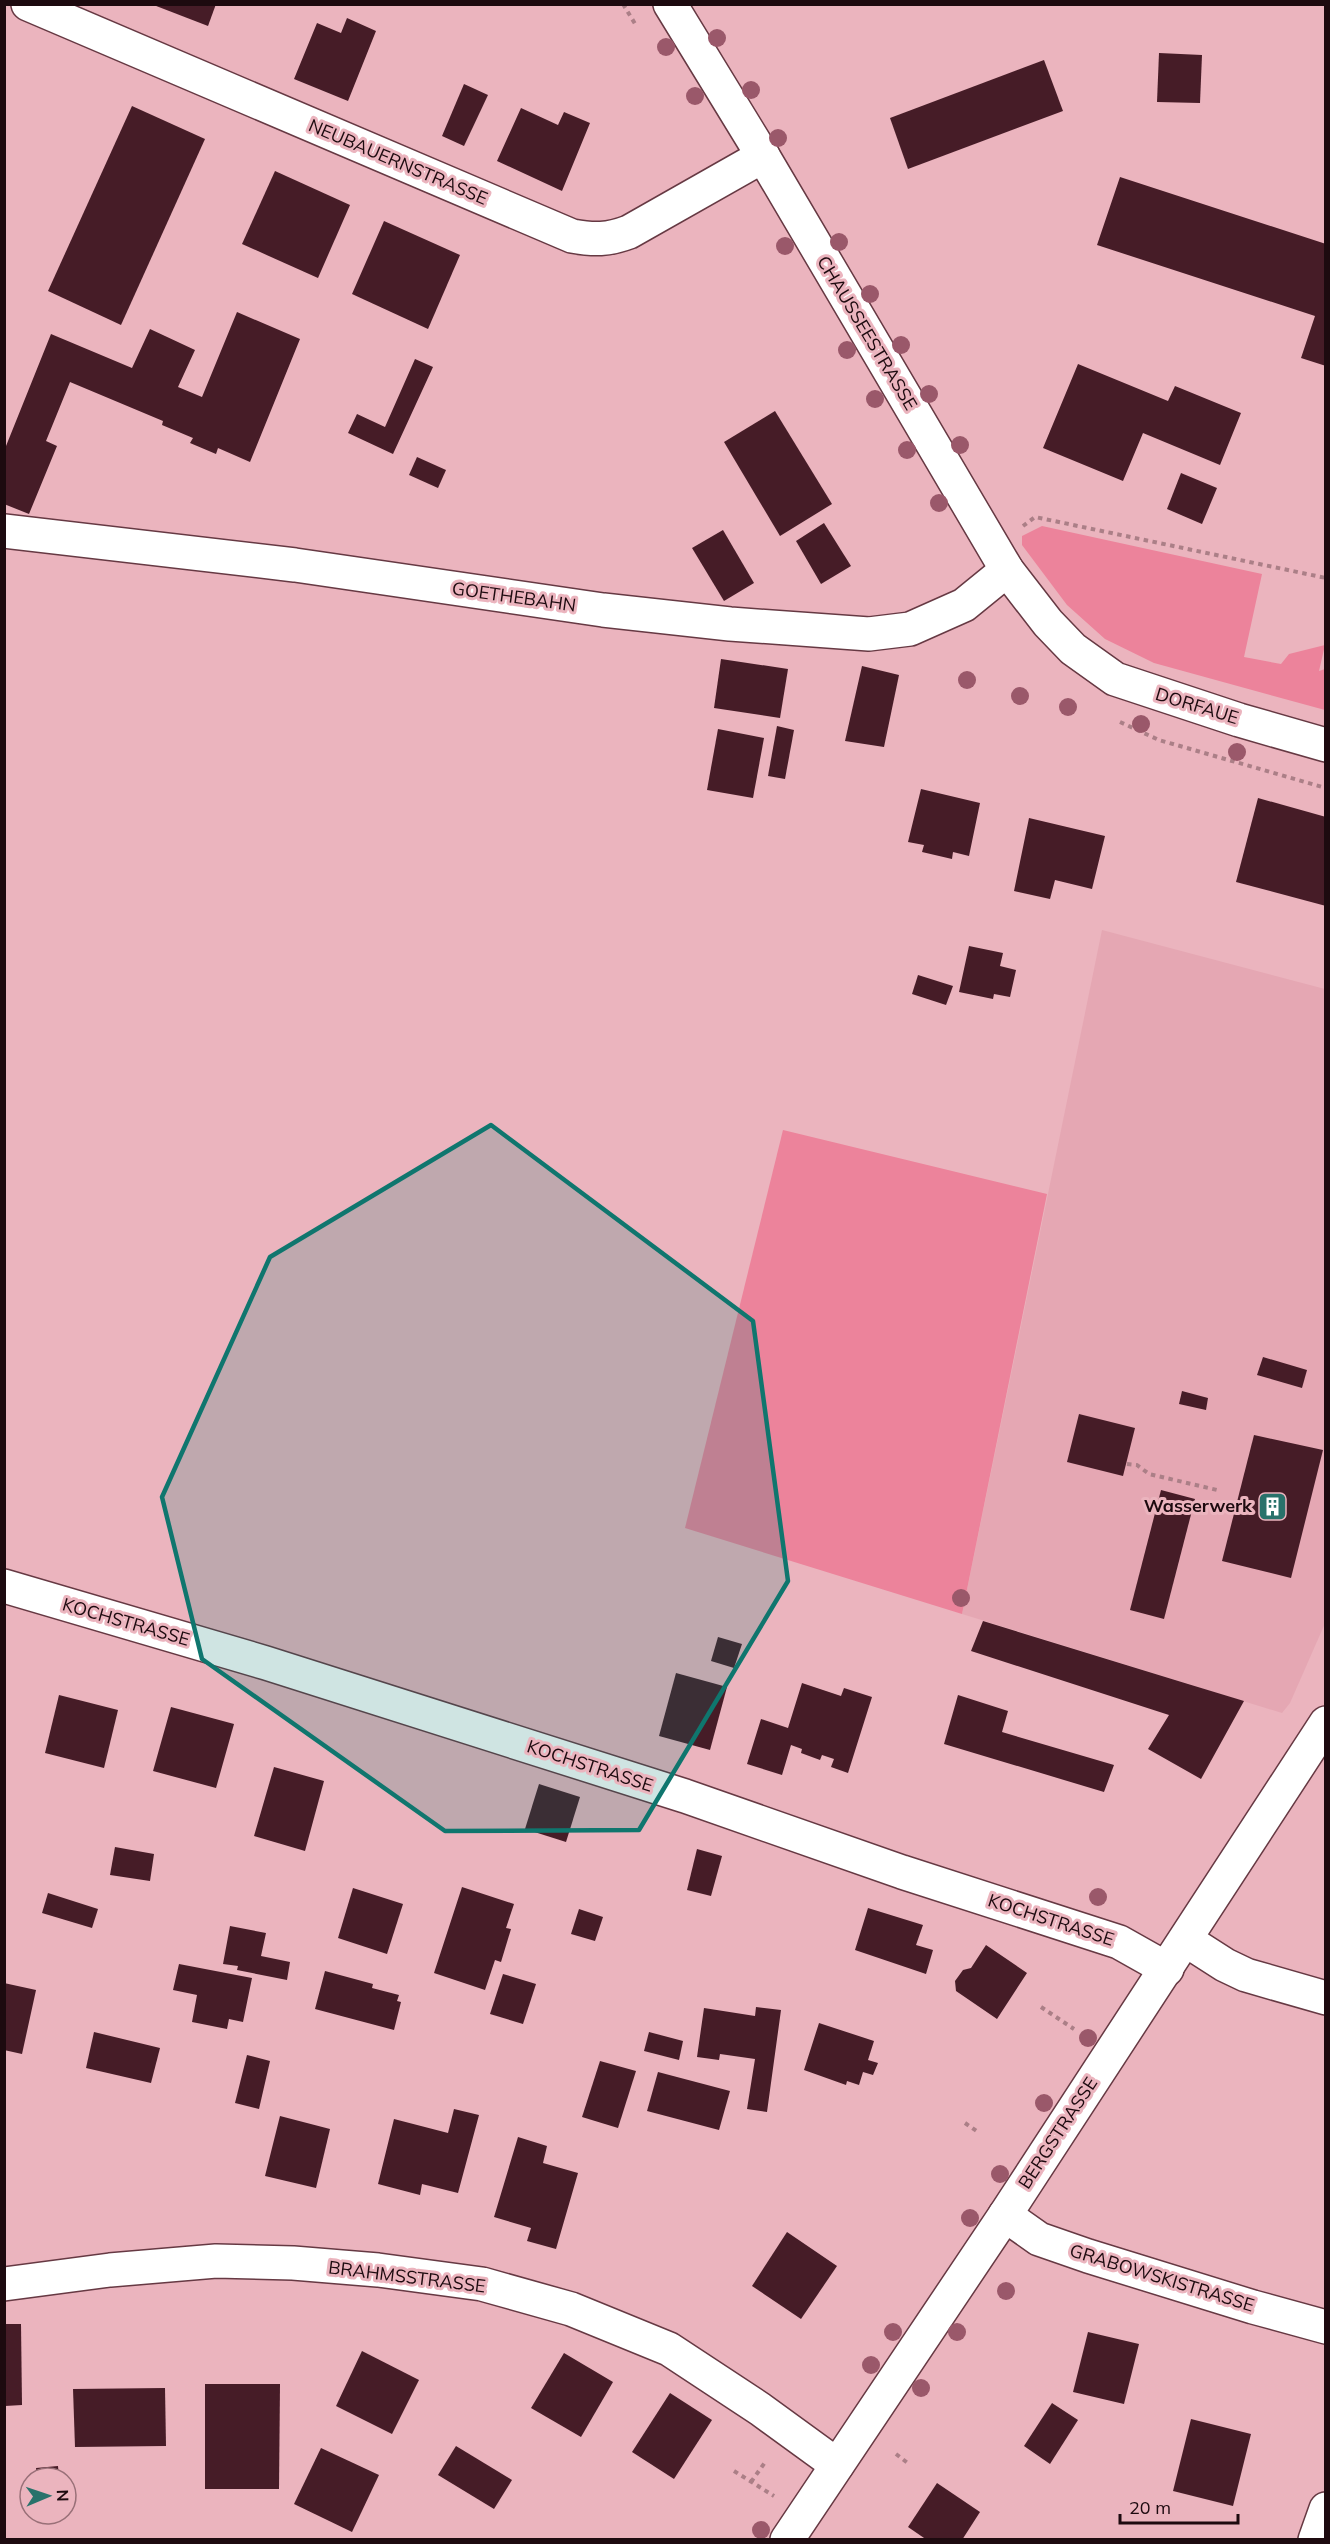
<svg xmlns="http://www.w3.org/2000/svg" width="1330" height="2544" font-family="Mulish,sans-serif">
	<rect width="100%" height="100%" fill="#ebb4be"/>
	<path fill="#e5a7b3" d="M1102 930 1325 989 1326 1621 1290 1703 1282 1713 962 1614Z"/>
	<g fill="#ec839b">
		<path d="M1042 526 1262 574 1244 657 1281 664 1289 654 1325 645 1319 671 1325 669V710L1154 663 1105 639 1067 605 1022 545V536Z"/>
		<path d="M783 1130 1047 1194 962 1614 685 1528Z"/>
	</g>
	<g fill="#461c27">
		<path d="M151 4H216L208 26Z"/>
		<path d="M347 18 376 31 348 101 294 79 317 23 341 33Z"/>
		<path d="M1159 53 1202 55 1200 103 1157 102Z"/>
		<path d="M1044 60 1063 111 908 169 890 118Z"/>
		<path d="M464 84 488 95 464 146 442 136Z"/>
		<path d="M132 106 205 139 121 325 48 291Z"/>
		<path d="M521 108 558 125 564 112 590 123 562 191 497 161Z"/>
		<path d="M275 171 350 205 318 278 242 244Z"/>
		<path d="M1120 177 1326 244V366L1301 358 1315 316 1097 245Z"/>
		<path d="M384 221 460 255 428 329 352 294Z"/>
		<path d="M237 312 300 339 250 462 218 448 216 454 190 443 193 438 162 425 163 421 70 382 46 441 57 446 29 514 4 504V451L51 334 132 368 150 329 195 350 178 387 202 397Z"/>
		<path d="M415 359 433 367 393 454 348 433 357 414 385 427Z"/>
		<path d="M1078 364 1168 401 1175 386 1241 413 1220 465 1143 433 1123 481 1043 448Z"/>
		<path d="M775 411 832 504 780 536 724 442Z"/>
		<path d="M417 457 446 470 438 488 409 475Z"/>
		<path d="M1181 473 1217 488 1202 524 1167 509Z"/>
		<path d="M824 523 851 566 821 584 796 541Z"/>
		<path d="M723 530 754 583 724 601 692 548Z"/>
		<path d="M721 659 788 669 780 718 714 708Z"/>
		<path d="M862 666 899 675 884 747 845 741Z"/>
		<path d="M777 726 794 730 785 779 768 776Z"/>
		<path d="M718 729 764 738 753 798 707 790Z"/>
		<path d="M921 789 980 803 969 856 953 852 952 859 922 852 924 845 908 842Z"/>
		<path d="M1258 798 1326 817V906L1236 882Z"/>
		<path d="M1029 818 1105 836 1092 889 1055 880 1050 899 1014 891Z"/>
		<path d="M969 946 1003 953 1000 966 1016 970 1010 997 994 994 993 999 959 992Z"/>
		<path d="M918 975 953 986 946 1005 912 994Z"/>
		<path d="M1263 1357 1307 1370 1302 1388 1257 1375Z"/>
		<path d="M1182 1391 1208 1398 1206 1410 1179 1404Z"/>
		<path d="M1079 1414 1135 1428 1123 1476 1067 1462Z"/>
		<path d="M1254 1435 1323 1450 1291 1578 1222 1561Z"/>
		<path d="M1161 1490 1195 1499 1164 1619 1130 1610Z"/>
		<path d="M983 1621 1188 1684 1244 1701 1201 1779 1148 1749 1169 1715 971 1651Z"/>
		<path d="M718 1637 742 1644 734 1668 711 1661Z"/>
		<path d="M676 1673 727 1687 710 1750 659 1736Z"/>
		<path d="M802 1683 841 1696 844 1688 872 1697 848 1773 831 1767 834 1759 822 1755 820 1760 801 1753 802 1749 791 1745 782 1775 747 1764 761 1719 788 1728Z"/>
		<path d="M59 1695 118 1710 104 1768 45 1753Z"/>
		<path d="M958 1695 1008 1711 1002 1732 1114 1765 1104 1792 944 1744Z"/>
		<path d="M171 1707 234 1724 216 1788 153 1771Z"/>
		<path d="M274 1767 324 1781 305 1851 254 1836Z"/>
		<path d="M539 1784 580 1797 566 1842 525 1829Z"/>
		<path d="M115 1847 154 1854 150 1881 110 1875Z"/>
		<path d="M697 1849 722 1856 711 1896 687 1890Z"/>
		<path d="M462 1887 514 1904 506 1928 511 1929 501 1962 495 1960 485 1990 434 1973Z"/>
		<path d="M353 1888 403 1904 387 1954 338 1938Z"/>
		<path d="M48 1893 98 1909 92 1928 42 1913Z"/>
		<path d="M868 1908 923 1925 916 1945 933 1950 926 1974 855 1950Z"/>
		<path d="M579 1909 603 1917 595 1941 571 1934Z"/>
		<path d="M230 1926 266 1933 261 1956 290 1962 287 1980 237 1970 238 1966 223 1964Z"/>
		<path d="M986 1945 1027 1973 997 2019 956 1991 955 1981 963 1970 971 1968Z"/>
		<path d="M179 1964 252 1978 243 2022 229 2019 227 2029 192 2022 197 1995 173 1990Z"/>
		<path d="M325 1971 373 1984 372 1988 399 1995 397 2001 401 2002 394 2030 315 2009Z"/>
		<path d="M503 1974 536 1984 523 2024 490 2014Z"/>
		<path d="M4 1983 36 1990 22 2054 4 2050Z"/>
		<path d="M756 2007 781 2010 767 2112 747 2109 755 2059 720 2054 719 2060 697 2057 704 2008 755 2016Z"/>
		<path d="M819 2023 874 2041 868 2060 878 2063 873 2075 863 2072 859 2085 847 2081 846 2085 804 2070Z"/>
		<path d="M94 2032 160 2048 151 2083 86 2068Z"/>
		<path d="M649 2032 683 2041 679 2060 644 2051Z"/>
		<path d="M247 2055 270 2061 259 2109 235 2103Z"/>
		<path d="M600 2061 636 2071 618 2128 582 2117Z"/>
		<path d="M658 2072 730 2091 719 2130 647 2111Z"/>
		<path d="M454 2109 479 2115 458 2193 422 2184 420 2195 378 2184 394 2119 448 2133Z"/>
		<path d="M280 2116 330 2129 316 2188 265 2176Z"/>
		<path d="M518 2137 547 2146 543 2163 578 2173 556 2249 527 2241 531 2228 494 2217Z"/>
		<path d="M787 2232 837 2266 801 2319 752 2286Z"/>
		<path d="M5 2324H21L22 2405 5 2406Z"/>
		<path d="M1088 2332 1139 2344 1124 2404 1073 2392Z"/>
		<path d="M362 2351 419 2380 392 2434 336 2406Z"/>
		<path d="M564 2353 613 2382 581 2437 531 2408Z"/>
		<path d="M205 2384H280L279 2489H205Z"/>
		<path d="M165 2388 166 2446 75 2447 73 2389Z"/>
		<path d="M670 2393 712 2420 674 2479 632 2452Z"/>
		<path d="M1052 2403 1078 2420 1050 2464 1024 2446Z"/>
		<path d="M1191 2419 1251 2434 1233 2506 1173 2491Z"/>
		<path d="M456 2446 512 2480 494 2509 438 2475Z"/>
		<path d="M321 2448 379 2475 352 2532 294 2504Z"/>
		<path d="M58 2466 59 2478H37L36 2468Z"/>
		<path d="M937 2483 980 2512 962 2540H927L908 2527Z"/>
	</g>
	<g fill="none" stroke-linecap="round" stroke-linejoin="round">
		<defs>
			<g id="street">
				<path d="M28 4 572 236C594 240 608 240 629 232L763 156"/>
				<path d="M4 531 295 565 603 610 730 624 869 634 910 629 964 605 1007 570"/>
				<path d="M4 1586 266 1663 685 1796 902 1872 1119 1942 1167 1969"/>
				<path d="M1186 1940 1225 1965 1246 1975 1326 1998"/>
				<path d="M1005 2215 1039 2239 1088 2256 1253 2307 1326 2327"/>
				<path d="M4 2284 110 2270 216 2261 293 2263 378 2270 482 2284 571 2309 669 2349 760 2409 837 2465"/>
				<path d="M1315 2540 1326 2509"/>
			</g>
			<g id="secondary">
				<path d="M670 4 763 156 1007 570 1048 623 1073 649 1115 679 1239 720 1326 745"/>
				<path d="M787 2540 1005 2215 1326 1723"/>
			</g>
		</defs>
		<use href="#street" stroke="#663943" stroke-width="36"/>
		<use href="#secondary" stroke="#663943" stroke-width="36"/>
		<g stroke="#ab7f87" stroke-width="4" stroke-dasharray="4.5 4.5" stroke-linecap="butt">
			<path d="M623 4 637 27"/>
			<path d="M1023 526 1035 517 1326 578"/>
			<path d="M1120 722 1159 740 1326 788"/>
			<path d="M1127 1464 1137 1465 1149 1474 1217 1490"/>
			<path d="M1041 2007 1074 2029"/>
			<path d="M965 2123 978 2132"/>
			<path d="M896 2454 909 2464"/>
			<path d="M734 2471 774 2496"/>
			<path d="M751 2482 766 2461"/>
		</g>
		<use href="#street" stroke="#fff" stroke-width="33"/>
		<use href="#secondary" stroke="#fff" stroke-width="33"/>
	</g>
	<g fill="#9a586a">
		<circle cx="717" cy="38" r="9"/>
		<circle cx="666" cy="47" r="9"/>
		<circle cx="751" cy="90" r="9"/>
		<circle cx="695" cy="96" r="9"/>
		<circle cx="778" cy="138" r="9"/>
		<circle cx="839" cy="242" r="9"/>
		<circle cx="785" cy="246" r="9"/>
		<circle cx="870" cy="294" r="9"/>
		<circle cx="901" cy="345" r="9"/>
		<circle cx="847" cy="350" r="9"/>
		<circle cx="929" cy="394" r="9"/>
		<circle cx="875" cy="399" r="9"/>
		<circle cx="960" cy="445" r="9"/>
		<circle cx="907" cy="450" r="9"/>
		<circle cx="939" cy="503" r="9"/>
		<circle cx="967" cy="680" r="9"/>
		<circle cx="1020" cy="696" r="9"/>
		<circle cx="1068" cy="707" r="9"/>
		<circle cx="1141" cy="724" r="9"/>
		<circle cx="1237" cy="752" r="9"/>
		<circle cx="961" cy="1598" r="9"/>
		<circle cx="1098" cy="1897" r="9"/>
		<circle cx="1088" cy="2038" r="9"/>
		<circle cx="1044" cy="2103" r="9"/>
		<circle cx="1000" cy="2174" r="9"/>
		<circle cx="970" cy="2218" r="9"/>
		<circle cx="1006" cy="2291" r="9"/>
		<circle cx="893" cy="2332" r="9"/>
		<circle cx="957" cy="2332" r="9"/>
		<circle cx="871" cy="2365" r="9"/>
		<circle cx="921" cy="2388" r="9"/>
		<circle cx="761" cy="2530" r="9"/>
	</g>
	<path fill="#0f766e" fill-opacity="0.2" stroke="#0f766e" stroke-width="4.5" stroke-linejoin="round" d="M491 1125 753 1321 788 1581 639 1830 445 1831 202 1659 162 1497 270 1257Z"/>
	<defs>
		<symbol id="building-square" viewBox="-11 -11 22 22"><rect x="-9" y="-9" width="18" height="18" rx="4" fill="#29726b" stroke="#ebb4be"/><path d="M-4-6H4V6H1V3H-1V6H-4ZM-2.5-4.3h1.7v1.8h-1.7ZM.8-4.3h1.7v1.8H.8ZM-2.5-1h1.7V.8h-1.7ZM.8-1h1.7V.8H.8Z" fill="#fff"/></symbol>
	</defs>
	<g fill-rule="evenodd">
		<use href="#building-square" x="1256" y="1490" width="33" height="33"/>
	</g>
	<g text-anchor="middle" stroke-width="6" stroke-linejoin="round" paint-order="stroke">
		<g font-size="18" fill="#1d0a0f" stroke="#ebb4be">
			<text transform="translate(398 162) rotate(23)" y="6">NEUBAUERNSTRASSE</text>
			<text transform="translate(867 333) rotate(59)" y="6">CHAUSSEESTRASSE</text>
			<text transform="translate(514 597) rotate(8)" y="6">GOETHEBAHN</text>
			<text transform="translate(1197 706) rotate(17)" y="6">DORFAUE</text>
			<text transform="translate(126 1622) rotate(16)" y="6">KOCHSTRASSE</text>
			<text transform="translate(590 1766) rotate(18)" y="6">KOCHSTRASSE</text>
			<text transform="translate(1051 1920) rotate(18)" y="6">KOCHSTRASSE</text>
			<text transform="translate(1058 2133) rotate(-57)" y="6">BERGSTRASSE</text>
			<text transform="translate(407 2277) rotate(7)" y="6">BRAHMSSTRASSE</text>
			<text transform="translate(1162 2278) rotate(17)" y="6">GRABOWSKISTRASSE</text>
		</g>
		<g font-size="18" font-weight="bold" fill="#1d0a0f" stroke="#ebb4be" text-anchor="end">
			<text x="1252" y="1512">Wasserwerk</text>
		</g>
	</g>
	<rect width="1330" height="2544" fill="none" stroke="#1d0a0f" stroke-width="12"/>
	<g transform="translate(48 2496) rotate(88)"><circle r="28" fill="#ebb4be" stroke="#997078" stroke-width="1.5"/>
	<path d="M0-4.5L10 22L0 15L-10 22Z" fill="#29726b"/>
	<text y="-9" font-size="16" font-weight="bold" text-anchor="middle" fill="#1d0a0f">N</text>
	</g>
	<path d="M1120 2514v9h118v-9" fill="none" stroke="#1d0a0f" stroke-width="3"/>
	<text x="1129" y="2514" font-size="18" fill="#1d0a0f" stroke="#ebb4be" stroke-width="4.5" paint-order="stroke">20 m</text>
</svg>
